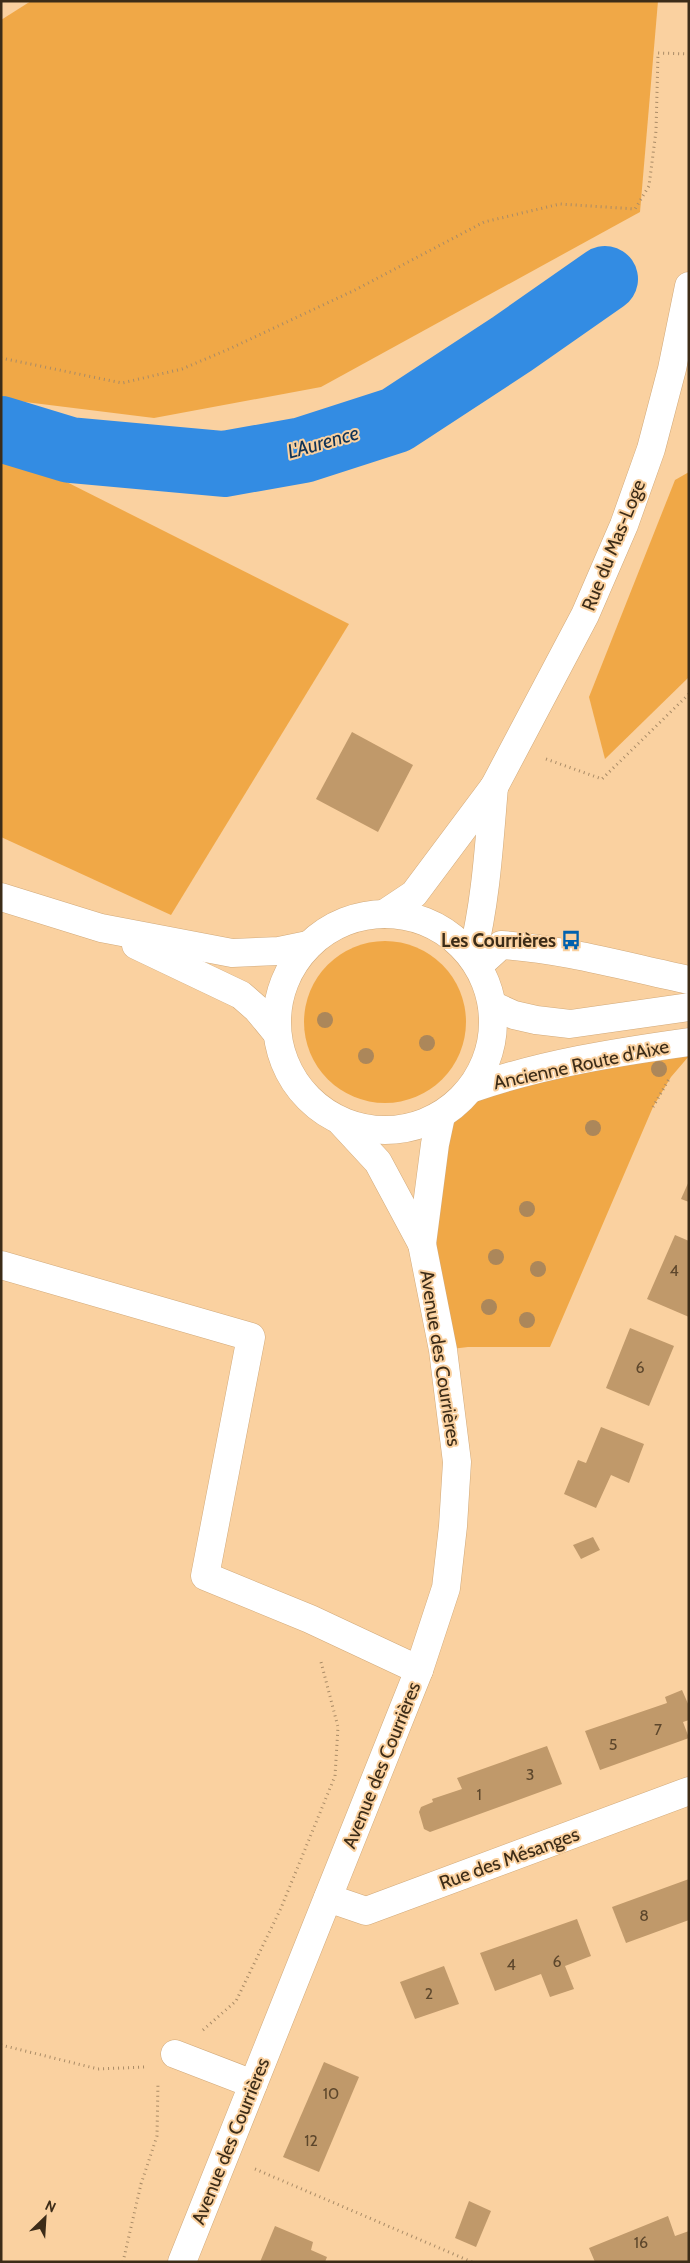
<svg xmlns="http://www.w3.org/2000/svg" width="690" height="2263" font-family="Cabin,sans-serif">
	<rect width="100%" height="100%" fill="#fad1a0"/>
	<g fill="#f0a847">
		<path d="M31 1H658L640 212 321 387 154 418 1 399V20Z"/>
		<path d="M1 449 349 624 171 915 1 837Z"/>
		<path d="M689 472V677L605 759 589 697 675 480Z"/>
		<circle cx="385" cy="1022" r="81"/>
		<path d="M689 1056 671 1077 653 1107 550 1347H468L443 1350 422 1244 441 1116 460 1102 473 1088Z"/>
	</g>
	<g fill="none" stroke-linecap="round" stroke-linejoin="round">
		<path stroke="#338ce3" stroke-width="66" d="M1 429 70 450 224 464 303 450 396 420 512 344 605 279"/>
	</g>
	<g fill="#c0996a">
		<path d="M352 732 413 765 378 832 316 799Z"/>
		<path d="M689 1181V1202L681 1199Z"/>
		<path d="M675 1235 689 1241V1317L647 1299Z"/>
		<path d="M630 1328 674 1346 649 1406 606 1388Z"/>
		<path d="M601 1427 644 1444 629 1483 611 1475 596 1508 564 1494 578 1460 586 1463Z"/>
		<path d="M593 1537 600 1550 581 1559 573 1545Z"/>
		<path d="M682 1690 689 1706V1720L683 1722 689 1738 600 1770 585 1731 667 1703 665 1697Z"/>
		<path d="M547 1746 562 1784 430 1832 424 1829 419 1812 421 1807 433 1802 432 1799 462 1789 457 1778Z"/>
		<path d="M689 1879V1920L626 1943 612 1907Z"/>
		<path d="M577 1919 591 1956 565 1966 574 1989 550 1997 541 1974 495 1991 480 1953Z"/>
		<path d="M444 1966 459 2004 415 2019 400 1982Z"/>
		<path d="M324 2062 359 2077 319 2172 283 2157Z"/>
		<path d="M469 2201 491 2211 476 2247 455 2238Z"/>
		<path d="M668 2216 675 2236 689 2231V2262H595L589 2248Z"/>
		<path d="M275 2226 313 2242 311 2250 327 2257 325 2262H260Z"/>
	</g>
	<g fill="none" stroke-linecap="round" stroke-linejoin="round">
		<defs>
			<g id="minor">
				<path d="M478 966 501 945C564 949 627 967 689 980"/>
				<path d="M1 1265 251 1337 205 1576 310 1619 419 1670"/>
				<path d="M328 1898 366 1911 689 1791"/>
				<path d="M175 2054 253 2084"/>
			</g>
			<g id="major">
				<path d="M1 897 101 928 232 953 279 951 308 945"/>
				<circle cx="385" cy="1022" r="108"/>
				<path d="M384 914 414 894 494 787 585 615 624 525 651 449 672 369 689 286"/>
				<path d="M136 945 241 995 257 1009 276 1032"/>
				<path d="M472 957C486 901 489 845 494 787"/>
				<path d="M492 1005 514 1015 536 1020 570 1024 689 1007"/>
				<path d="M473 1088C542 1064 617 1052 689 1042"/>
				<path d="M422 1244 435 1144 441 1116"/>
				<path d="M182 2262 419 1670 446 1588 453 1526 457 1462 443 1350 422 1244 378 1162 341 1122"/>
			</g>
		</defs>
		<use href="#minor" stroke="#d1a979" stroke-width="29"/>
		<use href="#major" stroke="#d1a979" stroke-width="29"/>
		<g stroke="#a98b66" stroke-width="3" stroke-dasharray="1 4" stroke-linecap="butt">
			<path d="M1 358 122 383 182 369 229 349 355 290 484 222 560 204 635 209 649 186 656 131 658 53 689 54"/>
			<path d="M546 759 602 779 689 694"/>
			<path d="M653 1107 669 1079"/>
			<path d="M203 2030 236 2001 281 1908 335 1776 338 1727 321 1662"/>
			<path d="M1 2045 98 2069 145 2067"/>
			<path d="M255 2169 472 2262"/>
			<path d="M123 2262 141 2184 157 2136 158 2082"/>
		</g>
		<use href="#minor" stroke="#fff" stroke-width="28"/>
		<use href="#major" stroke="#fff" stroke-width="28"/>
	</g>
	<g fill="#ac875a">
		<circle cx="325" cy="1020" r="8"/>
		<circle cx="427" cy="1043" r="8"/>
		<circle cx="366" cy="1056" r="8"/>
		<circle cx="659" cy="1069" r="8"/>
		<circle cx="593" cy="1128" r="8"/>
		<circle cx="527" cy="1209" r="8"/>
		<circle cx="496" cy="1257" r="8"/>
		<circle cx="538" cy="1269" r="8"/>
		<circle cx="489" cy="1307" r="8"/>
		<circle cx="527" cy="1320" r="8"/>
	</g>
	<defs>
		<symbol id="bus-bare" viewBox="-9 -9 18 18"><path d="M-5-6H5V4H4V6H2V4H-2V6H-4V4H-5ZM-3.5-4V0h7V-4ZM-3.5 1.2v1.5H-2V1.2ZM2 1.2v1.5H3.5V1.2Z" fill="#0061ae" stroke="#fad1a0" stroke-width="2.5" paint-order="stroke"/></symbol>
	</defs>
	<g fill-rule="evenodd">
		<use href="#bus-bare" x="557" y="926" width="28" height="28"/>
	</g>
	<g text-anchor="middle" stroke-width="4" stroke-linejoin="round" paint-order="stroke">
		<g font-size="16" fill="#5d472c">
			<text x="674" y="1276">4</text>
			<text x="640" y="1373">6</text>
			<text x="658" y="1735">7</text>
			<text x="613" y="1750">5</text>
			<text x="530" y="1780">3</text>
			<text x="479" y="1800">1</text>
			<text x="644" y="1921">8</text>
			<text x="557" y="1967">6</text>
			<text x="511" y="1970">4</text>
			<text x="429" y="1999">2</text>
			<text x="331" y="2099">10</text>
			<text x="311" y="2146">12</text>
			<text x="641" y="2248">16</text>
		</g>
		<g font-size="19" fill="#3c2c18" stroke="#fad1a0">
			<text transform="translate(613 545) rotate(-68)" y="7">Rue du Mas-Loge</text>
			<text transform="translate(581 1064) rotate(-12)" y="7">Ancienne Route d'Aixe</text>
			<text transform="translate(441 1358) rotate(81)" y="7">Avenue des Courrières</text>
			<text transform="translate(381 1765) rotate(-68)" y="7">Avenue des Courrières</text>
			<text transform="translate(509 1858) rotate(-20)" y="7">Rue des Mésanges</text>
			<text transform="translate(230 2141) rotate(-68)" y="7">Avenue des Courrières</text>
		</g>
		<g font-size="19" font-weight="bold" fill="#3c2c18" stroke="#fad1a0" text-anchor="end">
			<text x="556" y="947">Les Courrières</text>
		</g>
		<g font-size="20" font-style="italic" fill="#0f3255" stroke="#fad1a0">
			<text transform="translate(323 442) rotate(-16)" y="7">L'Aurence</text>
		</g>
	</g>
	<rect width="690" height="2263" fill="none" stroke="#3c2c18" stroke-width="5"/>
	<g transform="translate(45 2218) rotate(25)" stroke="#fad1a0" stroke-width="4" paint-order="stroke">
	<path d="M0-4L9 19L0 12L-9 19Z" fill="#3c2c18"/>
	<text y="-8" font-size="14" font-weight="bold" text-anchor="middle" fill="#3c2c18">N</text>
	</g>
</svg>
